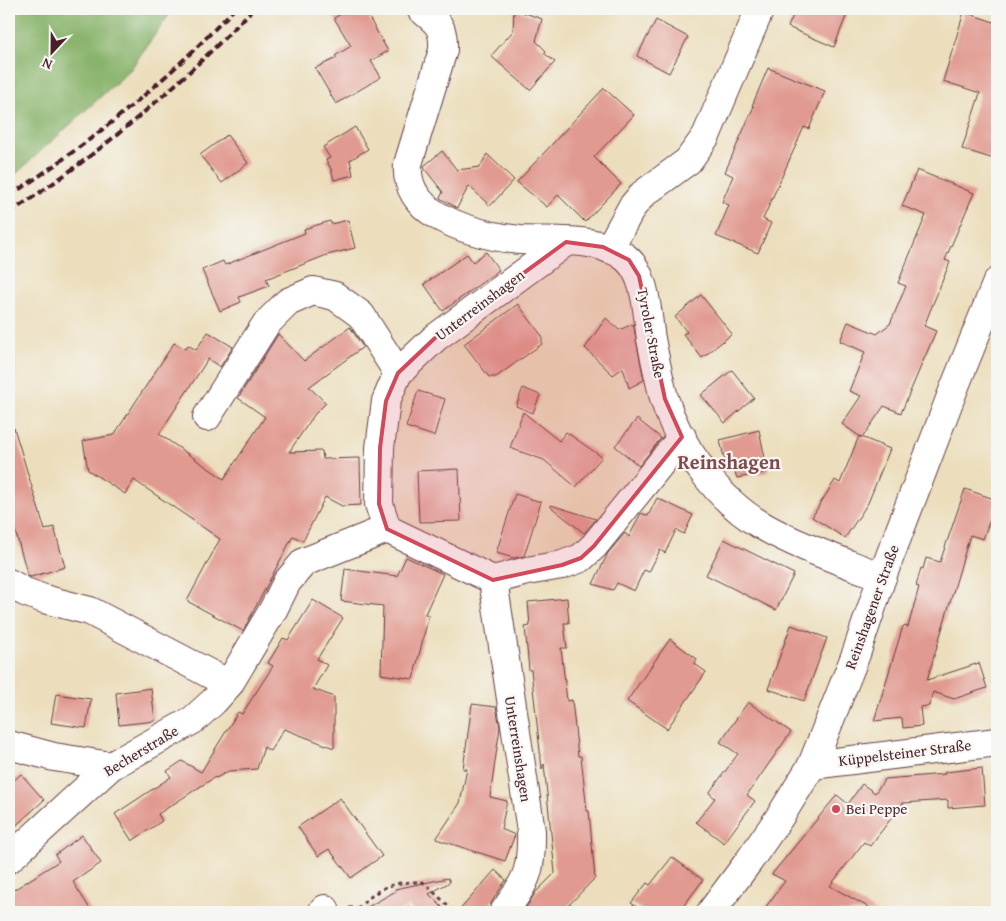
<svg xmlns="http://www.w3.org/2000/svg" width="1006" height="921" font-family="'Gentium Book Plus',serif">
	<rect width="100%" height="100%" fill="#f6f6f2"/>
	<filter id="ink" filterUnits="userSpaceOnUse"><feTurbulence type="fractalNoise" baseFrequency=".02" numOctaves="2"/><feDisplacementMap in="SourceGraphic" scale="10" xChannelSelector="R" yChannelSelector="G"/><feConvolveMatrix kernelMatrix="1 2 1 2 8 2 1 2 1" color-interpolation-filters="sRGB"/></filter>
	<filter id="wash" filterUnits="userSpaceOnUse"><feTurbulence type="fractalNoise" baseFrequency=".0096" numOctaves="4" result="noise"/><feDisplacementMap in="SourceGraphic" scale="20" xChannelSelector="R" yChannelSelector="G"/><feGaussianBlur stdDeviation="1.12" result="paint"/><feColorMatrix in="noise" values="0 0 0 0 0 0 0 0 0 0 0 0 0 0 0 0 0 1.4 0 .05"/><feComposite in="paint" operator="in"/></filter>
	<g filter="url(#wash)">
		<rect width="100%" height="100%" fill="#ecdebc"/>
		<path fill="#88b36b" stroke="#69694b" d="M9 9H173L130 70 9 180Z"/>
		<g id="blocks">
			<g fill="#e19a90">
				<path d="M350 9H364L388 51 371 61 381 77 336 104 315 68 337 58 335 56 351 46 334 18Z"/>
				<path d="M514 9 542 19 536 41 546 51 544 53 555 62 530 90 491 56 513 31Z"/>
				<path d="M796 9H849L834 47 788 27Z"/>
				<path d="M964 12 997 23V160L962 149 980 93 943 81Z"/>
				<path d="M656 20 688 37 669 73 637 56Z"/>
				<path d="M768 68 825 91 809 129 804 127 763 219 771 223 758 253 716 236 729 205 722 202 733 176 725 172 754 106H752Z"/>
				<path d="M604 88 634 115 594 157 621 184 585 222 558 195 547 207 517 182Z"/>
				<path d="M355 127 368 149 350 160 353 175 334 180 331 169 326 160 330 158 323 147Z"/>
				<path d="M227 135 248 163 222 183 200 155Z"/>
				<path d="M442 151 457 170 480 167 487 154 514 180 490 206 469 186 457 208 440 198 443 192 424 168V166Z"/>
				<path d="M917 170 974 193 945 260 950 262 924 326 936 331 901 413 884 406 862 438 842 424 861 396 849 391 865 352 840 341 848 322 877 334 890 324 906 286 898 283 926 215 902 206Z"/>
				<path d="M348 220 355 248 327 255 266 279 269 286 239 297 241 302 220 311 202 270 223 261 225 265 305 233 304 229 330 221 331 224Z"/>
				<path d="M486 252 499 270 443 311 424 284 467 254 473 262Z"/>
				<path d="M701 295 732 334 702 358 683 334 687 332 675 317Z"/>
				<path d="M518 304 542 336V344L496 377H489L464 344Z"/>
				<path d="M606 318 619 330 633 324 644 380 629 388 623 368 613 375 585 348Z"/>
				<path d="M350 327 363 347 309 387 326 403 314 415 289 452 322 451 323 459 360 458 361 505 342 506 325 497 303 541 293 536 243 631 187 601 220 539 134 480 125 494 88 470 83 441 114 435 174 343 185 349 188 345 196 350 208 332 233 347 220 367 208 359 159 434 224 479 265 417 238 398 277 336 278 334 304 361Z"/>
				<path d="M732 370 754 398 725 423 701 395Z"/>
				<path d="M523 388 540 395 533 413 516 406Z"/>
				<path d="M418 391 445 399 434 436 406 427Z"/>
				<path d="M523 412 559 441 566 432 602 457 576 487 544 460 510 448Z"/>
				<path d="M637 419 661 438 639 466 615 446Z"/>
				<path d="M14 428 45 530 54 527 65 567 31 577 28 576 9 509V429Z"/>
				<path d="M759 430 768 472 737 478 733 468 727 470 720 440Z"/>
				<path d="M859 436 890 449 868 503 845 538 812 517 835 480 840 483Z"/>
				<path d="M459 469 461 521 419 522 417 471Z"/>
				<path d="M965 489 997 500 983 539 970 535 927 680 979 663 987 688 954 699 933 692 929 706 920 707 922 726 903 728 902 718 874 721 903 626 908 627 919 587 916 586 921 568 923 569 926 558 940 562Z"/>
				<path d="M515 494 541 502 524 556 514 558 496 553Z"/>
				<path d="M657 498 693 515 684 534 676 530 665 553 660 550 649 572 644 570 634 591 617 583 613 590 593 584 608 553 625 533 629 537 641 513 648 516Z"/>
				<path d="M551 505 596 519 584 533 551 507Z"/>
				<path d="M724 539 794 574 776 610 706 575Z"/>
				<path d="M406 557 443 574 425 614 429 615 413 679 381 674 383 606 341 601 345 569 397 576Z"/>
				<path d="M567 598 569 623H564L567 648H561L567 701 572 700 578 756H581L587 811H589L595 878 562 912H523L536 892 555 873 544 764 542 769 531 670H529L525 627 530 626 528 602Z"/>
				<path d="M313 600 343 618 317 659 327 665 313 689 334 697V748L284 729 270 751 264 747 257 769 229 771 216 778 215 777 158 814 162 821 132 841 115 814 171 777 167 771 182 761 201 772 238 712 242 714 273 666 268 663 283 638 288 640Z"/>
				<path d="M791 625 827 638 804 701 768 689Z"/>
				<path d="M670 639 697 659 695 664 706 672 667 729 627 701Z"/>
				<path d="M151 688 155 721 119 725 116 693Z"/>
				<path d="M56 694 91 699 86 728 51 723Z"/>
				<path d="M748 702 791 732 747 795 755 801 724 843 696 822 715 798 709 793 738 754 720 742Z"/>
				<path d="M472 704 496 707 500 727 490 797 507 801 501 829 515 835 505 861 436 839 460 803 467 769H463Z"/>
				<path d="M982 768 985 805 948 808V800L903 803 870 846 864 842 830 886 877 912H762L785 881 772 874 837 795 848 804 862 784 875 793 885 779 945 774V772Z"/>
				<path d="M21 774 44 800 9 832V785Z"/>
				<path d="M340 798 382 856 351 878 329 849 318 856 298 827Z"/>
				<path d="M82 835 101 863 73 882 92 912H16L9 901V893L59 861 55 855Z"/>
				<path d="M672 857 703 880 679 912H645L631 903 647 883 650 885Z"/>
				<path d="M495 870 506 880 491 903 489 912H458Z"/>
				<path d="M448 878 450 882 429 894 447 912H414L409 906 397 912H359L396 891 395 889Z"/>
			</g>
		</g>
	</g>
	<g filter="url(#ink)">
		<use href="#blocks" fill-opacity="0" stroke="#623c41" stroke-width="1"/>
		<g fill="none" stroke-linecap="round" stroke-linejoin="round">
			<defs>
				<g id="street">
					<path d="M421 9C438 23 444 26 443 50L408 164C406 187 418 204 438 216 463 230 492 237 520 240 554 242 599 236 626 258 647 275 647 315 651 339 655 359 659 379 664 398 678 445 718 500 761 525 799 547 842 561 882 577"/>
					<path d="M609 249 632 207 643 194 688 161 706 136 760 9"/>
					<path d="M207 417 266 324 288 302 313 291 335 296 361 315 398 373"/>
					<path d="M493 580 387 529 379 504 380 448 386 401 398 373 435 338 566 242"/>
					<path d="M9 583 25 592 44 599 90 611 229 684"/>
					<path d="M9 745 54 757 111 766"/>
					<path d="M812 765 997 742"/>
					<path d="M9 859 111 766 193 720 214 701 229 684 273 610 287 582 304 562 387 529"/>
					<path d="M322 912 325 909"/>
					<path d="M504 912C527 880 532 871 531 831L493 580 527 571 562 565 581 558 594 546 682 437"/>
				</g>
				<path id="secondary" d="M711 912 749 861 781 815 812 765 856 654 882 577 953 391 997 282"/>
			</defs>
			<use href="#street" stroke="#623c41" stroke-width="30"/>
			<use href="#secondary" stroke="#623c41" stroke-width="30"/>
			<path stroke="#623c41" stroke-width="3" stroke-dasharray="4 4" stroke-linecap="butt" d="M349 908H358C379 887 393 881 423 882L455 912"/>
			<use href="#street" stroke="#fff" stroke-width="28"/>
			<use href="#secondary" stroke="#fff" stroke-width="28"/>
			<g stroke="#4a1f2b" stroke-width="4" stroke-dasharray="8 4" stroke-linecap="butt">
				<path d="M9 196C91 143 168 80 234 9"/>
				<path d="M9 213C99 155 179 86 253 9"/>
			</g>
		</g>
	</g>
	<path fill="#d1495b" fill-opacity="0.2" stroke="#d1495b" stroke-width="4" stroke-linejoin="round" d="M566 242 603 247 629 260 639 276 665 399 682 437 594 546 581 558 562 565 493 580 387 529 379 504 380 448 386 401 398 373 435 338Z"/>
	<circle fill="#d1495b" stroke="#f6f6f2" stroke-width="2" cx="836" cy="809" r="5"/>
	<g text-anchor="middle" stroke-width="4.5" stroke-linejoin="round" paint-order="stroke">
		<g font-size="15" fill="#4a1f2b" stroke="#f6f6f2">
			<text transform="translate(480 305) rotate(-37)" y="5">Unterreinshagen</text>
			<text transform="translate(651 333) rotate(79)" y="5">Tyroler Straße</text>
			<text transform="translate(872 607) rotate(-70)" y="5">Reinshagener Straße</text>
			<text transform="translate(518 749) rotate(81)" y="5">Unterreinshagen</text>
			<text transform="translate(141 751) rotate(-31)" y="5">Becherstraße</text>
			<text transform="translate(905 753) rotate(-7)" y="5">Küppelsteiner Straße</text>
		</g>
		<g font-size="15" fill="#4a1f2b" stroke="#f6f6f2" text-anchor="start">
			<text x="846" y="814">Bei Peppe</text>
		</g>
		<g font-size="20" font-weight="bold" fill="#7f4a4e" stroke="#f6f6f2">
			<text x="729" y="469">Reinshagen</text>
		</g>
	</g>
	<rect width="1006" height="921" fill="none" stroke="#f6f6f2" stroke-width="30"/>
	<g transform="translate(52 52) rotate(202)" stroke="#f6f6f2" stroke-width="4" paint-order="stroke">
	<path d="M0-4L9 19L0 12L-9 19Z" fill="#4a1f2b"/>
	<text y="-8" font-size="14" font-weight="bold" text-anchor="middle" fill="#4a1f2b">N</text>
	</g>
</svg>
